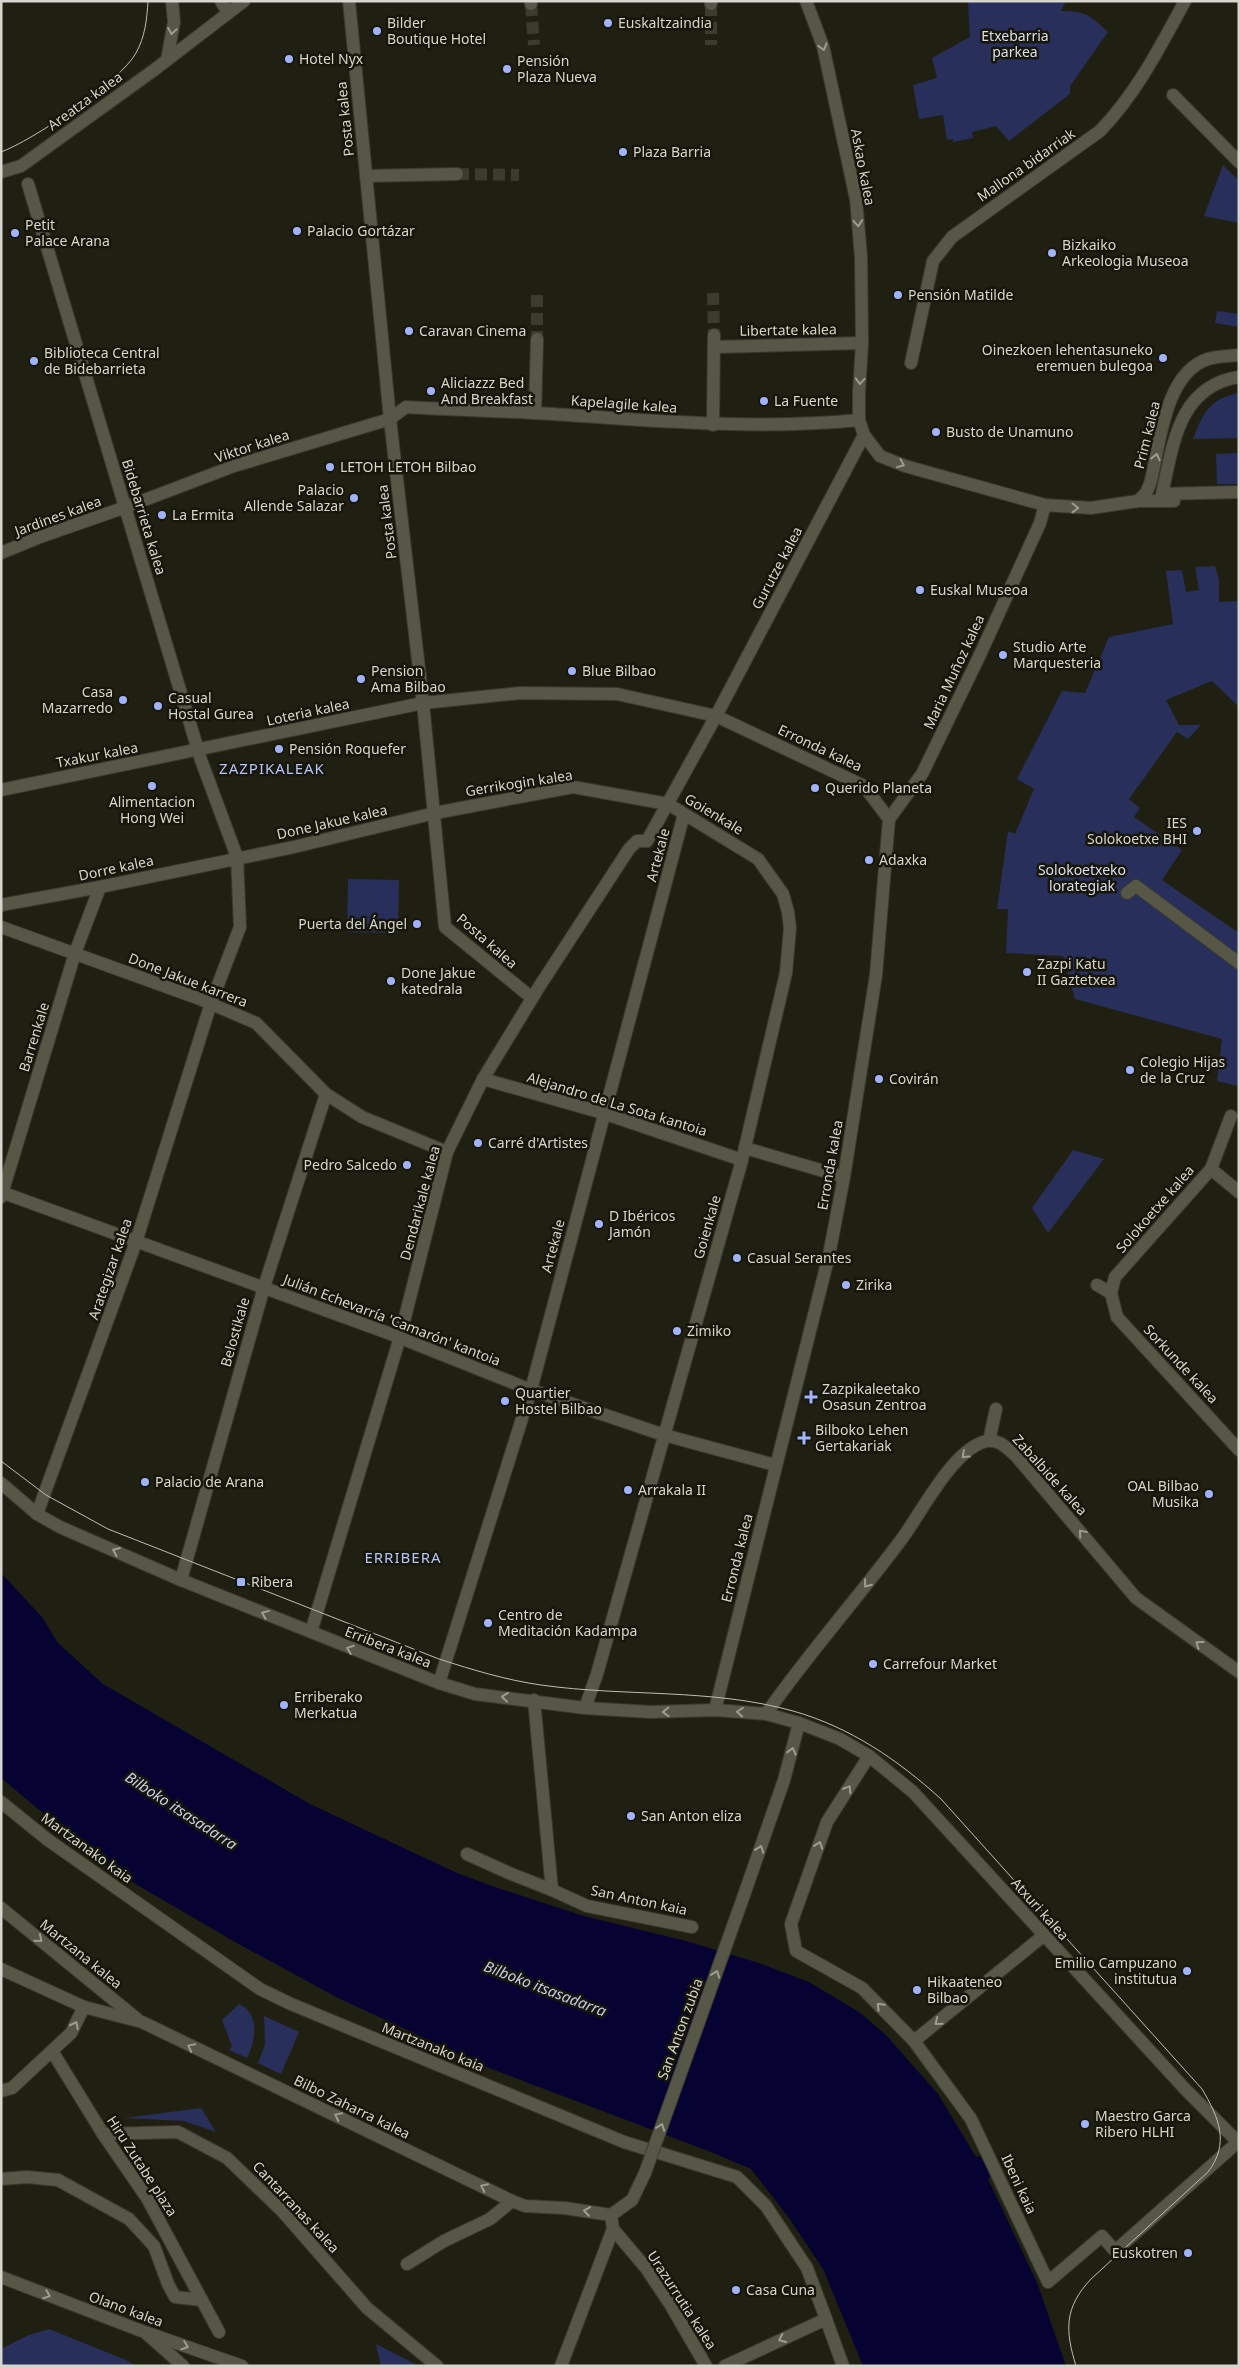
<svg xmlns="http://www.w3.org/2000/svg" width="1240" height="2367" font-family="'Noto Sans',sans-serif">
	<rect width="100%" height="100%" fill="#202012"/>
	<g fill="#272f5a">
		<path d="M968 1H1066L1061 11C1086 11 1090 15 1108 32L1070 86V94L1009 141 996 126 972 132 973 138 953 142V139L947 140 943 115 919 119 913 85 937 78 932 58 970 37Z"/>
		<path d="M1223 165 1239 181V223L1204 216Z"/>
		<path d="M1217 311 1239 314V327L1215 323Z"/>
		<path d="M1239 393V438L1193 439C1202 414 1210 398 1239 393Z"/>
		<path d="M1239 453V484H1217L1216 454Z"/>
		<path d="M1215 566 1219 579V602L1239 601V707L1212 681 1166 700 1179 725H1201L1188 739 1177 732 1129 799 1140 808 1134 817 1182 850 1162 880 1239 933 1238 1086 1217 1081 1222 1039 1075 999 1063 956 1006 953 1008 909H997L1008 831 1015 834 1034 789 1017 779 1062 691 1085 693 1109 637 1173 624 1166 571 1182 570 1186 592 1199 590 1195 567Z"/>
		<path d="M348 879 399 880 398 933 347 932Z"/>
		<path d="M1073 1150 1104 1159 1048 1233 1032 1208Z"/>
		<path d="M239 2004C260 2013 256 2041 247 2058L229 2050 232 2046 222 2020Z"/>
		<path d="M264 2016 299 2032 281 2074 258 2063 265 2045Z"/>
		<path d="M201 2108 216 2132 184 2121 125 2118Z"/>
		<path d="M49 2329 126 2360 135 2366H1V2349L29 2335Z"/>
		<path d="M376 2344 419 2366H381Z"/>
	</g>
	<path fill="#060333" d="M1 1573 42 1617 58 1643 103 1684 310 1804 457 1873 495 1887 584 1916 686 1941 759 1963 809 1982 859 2012 886 2035 938 2094 976 2157 981 2156 992 2175 988 2179 1038 2285 1066 2366H863L823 2269 789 2218 751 2169 711 2152 489 2068 338 1998 235 1942 110 1869 1 1778Z"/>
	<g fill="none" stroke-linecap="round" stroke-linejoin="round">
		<g stroke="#3b3b2e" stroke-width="12" stroke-dasharray="12 6" stroke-linecap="butt">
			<path d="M531 4 534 45"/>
			<path d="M711 4V45"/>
			<path d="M457 174 519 175"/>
			<path d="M713 293 714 335"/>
			<path d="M537 295V339"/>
		</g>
		<defs>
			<g id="pedestrian">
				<path d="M349 1 390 419 423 703 445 927 532 998"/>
				<path d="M531 1V4"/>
				<path d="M711 1V4"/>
				<path d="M366 176 457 174"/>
				<path d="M28 184 201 760 237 857 240 927 211 1003 136 1242 37 1514"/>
				<path d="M714 347 862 343"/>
				<path d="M911 363 933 261 952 237 1100 131C1136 94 1160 47 1185 1"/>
				<path d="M1239 377C1178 386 1173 446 1162 494L1239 492"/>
				<path d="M535 413 537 339"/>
				<path d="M713 425 714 335"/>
				<path d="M1138 501H1174"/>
				<path d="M1 553 40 537 126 507 234 466 390 419 406 407C455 410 504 411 553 414 655 421 757 430 859 420"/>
				<path d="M1 790 423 703 520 693 617 694 716 716 864 786 889 819 876 975 844 1177 829 1255 715 1710"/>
				<path d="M889 819 922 774 978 659 1040 523 1045 505"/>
				<path d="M1127 893 1136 886 1239 963"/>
				<path d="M1 905 100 887 294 847 435 813 573 787 668 804 758 859 783 894 788 912 790 928 786 973 742 1160 597 1674 585 1708"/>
				<path d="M1 927 200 999 256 1023 326 1094 362 1117 447 1152"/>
				<path d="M483 1079 603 1113 742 1160"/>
				<path d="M1231 1116 1211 1169 1239 1192"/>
				<path d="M745 1148 844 1177"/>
				<path d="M1 1192 388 1333 531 1390 664 1435 775 1465"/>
				<path d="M1 1197 75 953 100 887"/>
				<path d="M1097 1285 1111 1293"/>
				<path d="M989 1441 996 1409"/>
				<path d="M181 1580 264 1287 326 1094"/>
				<path d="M311 1632 400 1337 447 1152 483 1079 539 987 629 849 637 841H647L716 716 864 435"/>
				<path d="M439 1683 531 1390 684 814"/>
				<path d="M1 1802 48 1840 260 1989 291 2004 624 2142 737 2177 766 2206 807 2268 826 2319"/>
				<path d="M552 1890 587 1906 692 1927"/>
				<path d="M914 2041 971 2119 1048 2282 1102 2236 1115 2251 1238 2142"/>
				<path d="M52 2051 103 2134 147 2198 219 2332"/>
				<path d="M1 2091 12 2088 71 2033 84 2007"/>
				<path d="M103 2134 178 2132 227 2158 282 2211 367 2308 437 2366"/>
				<path d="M1 2179 27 2177 58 2180 129 2219 154 2246 168 2284 175 2297 202 2300"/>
				<path d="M407 2264 444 2241 490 2219 512 2201"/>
			</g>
			<g id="minor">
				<path d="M221 1 228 13"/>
				<path d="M806 1 823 46 856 199 861 257 862 343 859 392V420L864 435 880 456 905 466 1045 505 1091 508 1138 501 1146 493 1150 484C1160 446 1164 373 1208 359 1217 356 1229 356 1239 355"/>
				<path d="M167 60 174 22 172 1"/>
				<path d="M1173 95 1239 162"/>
				<path d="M1 172 21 166 154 70 244 1"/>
				<path d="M1211 1169 1115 1277 1111 1293 1117 1317 1239 1450"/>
				<path d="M766 1714C808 1654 857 1599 901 1540 922 1512 950 1454 983 1442 997 1437 1006 1447 1016 1456L1136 1598 1239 1672"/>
				<path d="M869 1756 827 1822 791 1924 796 1951 862 1988 914 2041 1043 1936"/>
				<path d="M467 1854 509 1873 552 1890 534 1700"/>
				<path d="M1 1908 137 2019"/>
				<path d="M84 2007 142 2022 512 2201 525 2206 564 2208"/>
				<path d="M613 2229 646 2268 670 2304 706 2366"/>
				<path d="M147 2334 183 2366"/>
				<path d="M725 2366 826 2319 843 2366"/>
			</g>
			<g id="tertiary">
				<path d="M1 1483 37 1514 60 1527 181 1580 439 1683 475 1694 585 1708 651 1712 715 1710 766 1714 799 1723 840 1739 869 1756 913 1792 1185 2089 1239 2143"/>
				<path d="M744 1895 784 1780 799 1723"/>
				<path d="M1 1969 84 2007"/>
				<path d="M564 2208 611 2215"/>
				<path d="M611 2215 632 2200 645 2173"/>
				<path d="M1 2277 139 2330 242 2366"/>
				<path d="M561 2366 613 2229 611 2215"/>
			</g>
		</defs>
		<use href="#pedestrian" stroke="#3b3a32" stroke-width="14"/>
		<use href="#minor" stroke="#3b3a32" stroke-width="14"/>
		<use href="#tertiary" stroke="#3b3a32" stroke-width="14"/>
		<use href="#pedestrian" stroke="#575748" stroke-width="12"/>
		<use href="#minor" stroke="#575748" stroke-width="12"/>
		<use href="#tertiary" stroke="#575748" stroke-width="12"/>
		<g stroke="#bdbdb4" stroke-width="1">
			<path d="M1 152C32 141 121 81 136 53 145 37 147 19 148 1"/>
			<path d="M1 1461 46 1495 108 1529 439 1659C473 1670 506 1680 541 1685 625 1697 711 1688 793 1711 850 1727 898 1760 941 1799L1202 2089C1219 2118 1230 2143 1208 2172L1091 2279C1064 2308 1065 2330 1076 2366"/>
		</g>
		<defs>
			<path id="tertiary-bridge" d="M645 2173 744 1895"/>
		</defs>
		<use href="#tertiary-bridge" stroke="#3b3a32" stroke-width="14" stroke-linecap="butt"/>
		<use href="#tertiary-bridge" stroke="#575748" stroke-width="12"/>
	</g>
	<defs><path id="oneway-chevron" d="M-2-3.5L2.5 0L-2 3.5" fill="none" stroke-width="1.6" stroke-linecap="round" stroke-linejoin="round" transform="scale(1.25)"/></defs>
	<g stroke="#9d9d92">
		<use href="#oneway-chevron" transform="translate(172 31) rotate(99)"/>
		<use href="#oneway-chevron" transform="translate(823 47) rotate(74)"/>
		<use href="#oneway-chevron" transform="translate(858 223) rotate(85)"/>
		<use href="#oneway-chevron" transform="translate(860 381) rotate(94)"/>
		<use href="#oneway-chevron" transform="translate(1156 457) rotate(-77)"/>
		<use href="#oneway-chevron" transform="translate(901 464) rotate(22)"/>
		<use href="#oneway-chevron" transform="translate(1075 508) rotate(1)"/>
		<use href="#oneway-chevron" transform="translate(965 1455) rotate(138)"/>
		<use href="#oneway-chevron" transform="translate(1082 1533) rotate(-130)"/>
		<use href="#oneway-chevron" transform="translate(116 1551) rotate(-156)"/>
		<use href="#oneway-chevron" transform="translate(867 1584) rotate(128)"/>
		<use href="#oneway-chevron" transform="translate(265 1614) rotate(-158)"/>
		<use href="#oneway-chevron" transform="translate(1199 1644) rotate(-144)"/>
		<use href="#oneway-chevron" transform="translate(350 1649) rotate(-159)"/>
		<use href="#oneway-chevron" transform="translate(505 1697) rotate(-174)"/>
		<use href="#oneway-chevron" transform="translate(666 1712) rotate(178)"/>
		<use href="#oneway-chevron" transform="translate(740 1712) rotate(-175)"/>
		<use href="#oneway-chevron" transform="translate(792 1751) rotate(-76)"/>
		<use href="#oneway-chevron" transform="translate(848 1789) rotate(-58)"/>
		<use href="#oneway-chevron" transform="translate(819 1845) rotate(-70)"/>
		<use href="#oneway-chevron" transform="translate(760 1849) rotate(-71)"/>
		<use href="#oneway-chevron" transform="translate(39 1939) rotate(39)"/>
		<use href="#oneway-chevron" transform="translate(716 1974) rotate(-70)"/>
		<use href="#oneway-chevron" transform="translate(880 2006) rotate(-134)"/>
		<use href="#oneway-chevron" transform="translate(938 2022) rotate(141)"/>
		<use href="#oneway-chevron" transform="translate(75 2025) rotate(-63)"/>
		<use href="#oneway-chevron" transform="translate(191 2047) rotate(-154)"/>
		<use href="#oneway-chevron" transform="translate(338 2116) rotate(-154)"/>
		<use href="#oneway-chevron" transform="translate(661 2127) rotate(-70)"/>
		<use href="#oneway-chevron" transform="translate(484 2187) rotate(-154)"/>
		<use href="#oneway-chevron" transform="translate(587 2211) rotate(-172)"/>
		<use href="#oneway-chevron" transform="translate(47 2295) rotate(21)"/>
		<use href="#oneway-chevron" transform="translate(782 2339) rotate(155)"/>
		<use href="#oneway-chevron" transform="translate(185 2346) rotate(19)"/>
	</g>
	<g fill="#a1b3fd" stroke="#17160a" stroke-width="2">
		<circle cx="608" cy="23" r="5"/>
		<circle cx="377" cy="31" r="5"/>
		<circle cx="289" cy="59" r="5"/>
		<circle cx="507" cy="69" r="5"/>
		<circle cx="623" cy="152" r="5"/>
		<circle cx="297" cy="231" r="5"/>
		<circle cx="15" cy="233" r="5"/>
		<circle cx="1052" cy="253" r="5"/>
		<circle cx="898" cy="295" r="5"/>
		<circle cx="409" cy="331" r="5"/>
		<circle cx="1163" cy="358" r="5"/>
		<circle cx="34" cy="361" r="5"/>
		<circle cx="431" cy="391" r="5"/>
		<circle cx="764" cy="401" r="5"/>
		<circle cx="936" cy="432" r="5"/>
		<circle cx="330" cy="467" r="5"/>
		<circle cx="354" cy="498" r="5"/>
		<circle cx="162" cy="515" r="5"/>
		<circle cx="920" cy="590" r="5"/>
		<circle cx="1003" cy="655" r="5"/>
		<circle cx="572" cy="671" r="5"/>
		<circle cx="361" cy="679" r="5"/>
		<circle cx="123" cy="700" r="5"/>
		<circle cx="158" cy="706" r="5"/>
		<circle cx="279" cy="749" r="5"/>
		<circle cx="152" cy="786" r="5"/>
		<circle cx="815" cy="788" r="5"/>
		<circle cx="1197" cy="831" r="5"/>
		<circle cx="869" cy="860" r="5"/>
		<circle cx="417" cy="924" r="5"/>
		<circle cx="1027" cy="972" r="5"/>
		<circle cx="391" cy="981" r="5"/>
		<circle cx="1130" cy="1070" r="5"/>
		<circle cx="879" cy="1079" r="5"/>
		<circle cx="478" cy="1143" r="5"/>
		<circle cx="407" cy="1165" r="5"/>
		<circle cx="599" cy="1224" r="5"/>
		<circle cx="737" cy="1258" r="5"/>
		<circle cx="846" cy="1285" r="5"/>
		<circle cx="677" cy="1331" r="5"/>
		<path d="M808.5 1389.5h5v5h5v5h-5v5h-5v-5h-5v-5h5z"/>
		<circle cx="505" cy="1401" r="5"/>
		<path d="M801.5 1430.5h5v5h5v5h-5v5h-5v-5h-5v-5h5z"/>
		<circle cx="145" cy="1482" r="5"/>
		<circle cx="628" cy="1490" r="5"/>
		<circle cx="1209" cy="1494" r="5"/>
		<rect x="236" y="1577" width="10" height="10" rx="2.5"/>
		<circle cx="488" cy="1623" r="5"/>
		<circle cx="873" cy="1664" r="5"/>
		<circle cx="284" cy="1705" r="5"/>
		<circle cx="631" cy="1816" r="5"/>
		<circle cx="1187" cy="1971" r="5"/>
		<circle cx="917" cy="1990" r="5"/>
		<circle cx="1085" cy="2124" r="5"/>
		<circle cx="1188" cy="2253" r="5"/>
		<circle cx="736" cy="2290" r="5"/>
	</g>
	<g text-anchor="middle" stroke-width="5" stroke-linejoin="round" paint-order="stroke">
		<g font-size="14" fill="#d6d6ce" stroke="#17160a" text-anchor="start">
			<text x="387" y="28">Bilder<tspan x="387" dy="16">Boutique Hotel</tspan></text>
			<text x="618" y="28">Euskaltzaindia</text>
			<text x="299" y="64">Hotel Nyx</text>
			<text x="517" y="66">Pensión<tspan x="517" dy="16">Plaza Nueva</tspan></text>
			<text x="633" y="157">Plaza Barria</text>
			<text x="25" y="230">Petit<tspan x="25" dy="16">Palace Arana</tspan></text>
			<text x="307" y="236">Palacio Gortázar</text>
			<text x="1062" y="250">Bizkaiko<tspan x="1062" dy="16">Arkeologia Museoa</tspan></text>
			<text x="908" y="300">Pensión Matilde</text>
			<text x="419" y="336">Caravan Cinema</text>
			<text x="1153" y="355" text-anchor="end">Oinezkoen lehentasuneko<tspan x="1153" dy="16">eremuen bulegoa</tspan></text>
			<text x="44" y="358">Biblioteca Central<tspan x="44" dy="16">de Bidebarrieta</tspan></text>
			<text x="441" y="388">Aliciazzz Bed<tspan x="441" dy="16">And Breakfast</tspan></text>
			<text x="774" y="406">La Fuente</text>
			<text x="946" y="437">Busto de Unamuno</text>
			<text x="340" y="472">LETOH LETOH Bilbao</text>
			<text x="344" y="495" text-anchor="end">Palacio<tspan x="344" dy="16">Allende Salazar</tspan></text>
			<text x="172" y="520">La Ermita</text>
			<text x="930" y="595">Euskal Museoa</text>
			<text x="1013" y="652">Studio Arte<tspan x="1013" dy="16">Marquesteria</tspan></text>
			<text x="371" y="676">Pension<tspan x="371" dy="16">Ama Bilbao</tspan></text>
			<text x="582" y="676">Blue Bilbao</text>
			<text x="113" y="697" text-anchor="end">Casa<tspan x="113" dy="16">Mazarredo</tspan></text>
			<text x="168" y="703">Casual<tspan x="168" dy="16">Hostal Gurea</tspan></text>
			<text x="289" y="754">Pensión Roquefer</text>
			<text x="825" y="793">Querido Planeta</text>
			<text x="152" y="807" text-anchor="middle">Alimentacion<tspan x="152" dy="16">Hong Wei</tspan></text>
			<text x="1187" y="828" text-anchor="end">IES<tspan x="1187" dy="16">Solokoetxe BHI</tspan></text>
			<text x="879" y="865">Adaxka</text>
			<text x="407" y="929" text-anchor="end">Puerta del Ángel</text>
			<text x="1037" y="969">Zazpi Katu<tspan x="1037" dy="16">II Gaztetxea</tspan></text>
			<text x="401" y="978">Done Jakue<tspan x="401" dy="16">katedrala</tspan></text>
			<text x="1140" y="1067">Colegio Hijas<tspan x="1140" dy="16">de la Cruz</tspan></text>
			<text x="889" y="1084">Covirán</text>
			<text x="488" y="1148">Carré d'Artistes</text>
			<text x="397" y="1170" text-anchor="end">Pedro Salcedo</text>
			<text x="609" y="1221">D Ibéricos<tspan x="609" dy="16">Jamón</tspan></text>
			<text x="747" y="1263">Casual Serantes</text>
			<text x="856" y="1290">Zirika</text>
			<text x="687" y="1336">Zimiko</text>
			<text x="822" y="1394">Zazpikaleetako<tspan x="822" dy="16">Osasun Zentroa</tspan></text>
			<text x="515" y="1398">Quartier<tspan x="515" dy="16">Hostel Bilbao</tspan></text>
			<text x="815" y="1435">Bilboko Lehen<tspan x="815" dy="16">Gertakariak</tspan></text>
			<text x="155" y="1487">Palacio de Arana</text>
			<text x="1199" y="1491" text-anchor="end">OAL Bilbao<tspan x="1199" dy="16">Musika</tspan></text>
			<text x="638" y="1495">Arrakala II</text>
			<text x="251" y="1587">Ribera</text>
			<text x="498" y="1620">Centro de<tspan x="498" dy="16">Meditación Kadampa</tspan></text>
			<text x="883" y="1669">Carrefour Market</text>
			<text x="294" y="1702">Erriberako<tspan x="294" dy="16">Merkatua</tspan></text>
			<text x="641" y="1821">San Anton eliza</text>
			<text x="1177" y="1968" text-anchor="end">Emilio Campuzano<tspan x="1177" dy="16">institutua</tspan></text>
			<text x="927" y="1987">Hikaateneo<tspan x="927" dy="16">Bilbao</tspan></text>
			<text x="1095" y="2121">Maestro Garca<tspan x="1095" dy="16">Ribero HLHI</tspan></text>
			<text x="1178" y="2258" text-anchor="end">Euskotren</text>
			<text x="746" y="2295">Casa Cuna</text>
		</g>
		<g font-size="14" fill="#dadff0" stroke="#17160a">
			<text x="1015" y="41">Etxebarria<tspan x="1015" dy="16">parkea</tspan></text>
			<text x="1082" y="875">Solokoetxeko<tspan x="1082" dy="16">lorategiak</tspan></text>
		</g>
		<g font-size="14" fill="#d6d6ce" stroke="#17160a">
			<text transform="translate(85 101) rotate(-36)" y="5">Areatza kalea</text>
			<text transform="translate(345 119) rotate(-96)" y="5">Posta kalea</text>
			<text transform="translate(1026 165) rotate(-35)" y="5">Mallona bidarriak</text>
			<text transform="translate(863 167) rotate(79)" y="5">Askao kalea</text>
			<text transform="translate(788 330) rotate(-1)" y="5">Libertate kalea</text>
			<text transform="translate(624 404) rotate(4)" y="5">Kapelagile kalea</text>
			<text transform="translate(1147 435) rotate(-76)" y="5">Prim kalea</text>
			<text transform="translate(252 446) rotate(-18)" y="5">Viktor kalea</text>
			<text transform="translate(58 516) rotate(-20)" y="5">Jardines kalea</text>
			<text transform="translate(144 517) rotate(73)" y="5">Bidebarrieta kalea</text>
			<text transform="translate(387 522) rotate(-97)" y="5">Posta kalea</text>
			<text transform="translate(777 568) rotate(-62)" y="5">Gurutze kalea</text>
			<text transform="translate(954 672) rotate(-65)" y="5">Maria Muñoz kalea</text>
			<text transform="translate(308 712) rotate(-12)" y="5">Loteria kalea</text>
			<text transform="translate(820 748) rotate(25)" y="5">Erronda kalea</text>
			<text transform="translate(97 755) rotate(-11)" y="5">Txakur kalea</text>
			<text transform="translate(519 783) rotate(-9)" y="5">Gerrikogin kalea</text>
			<text transform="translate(714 814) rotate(31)" y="5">Goienkale</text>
			<text transform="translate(332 822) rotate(-13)" y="5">Done Jakue kalea</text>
			<text transform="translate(658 855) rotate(-75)" y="5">Artekale</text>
			<text transform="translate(116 868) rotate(-12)" y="5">Dorre kalea</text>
			<text transform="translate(487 941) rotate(41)" y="5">Posta kalea</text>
			<text transform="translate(188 980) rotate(21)" y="5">Done Jakue karrera</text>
			<text transform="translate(34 1037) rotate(-73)" y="5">Barrenkale</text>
			<text transform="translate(617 1104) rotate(17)" y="5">Alejandro de La Sota kantoia</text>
			<text transform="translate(830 1165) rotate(-80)" y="5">Erronda kalea</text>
			<text transform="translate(420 1203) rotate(-75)" y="5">Dendarikale kalea</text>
			<text transform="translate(1155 1209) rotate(-49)" y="5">Solokoetxe kalea</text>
			<text transform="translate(707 1227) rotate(-74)" y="5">Goienkale</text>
			<text transform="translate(553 1246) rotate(-75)" y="5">Artekale</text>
			<text transform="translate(110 1269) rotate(-71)" y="5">Arategizar kalea</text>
			<text transform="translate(392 1320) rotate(21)" y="5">Julián Echevarría 'Camarón' kantoia</text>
			<text transform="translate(235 1332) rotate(-74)" y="5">Belostikale</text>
			<text transform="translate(1181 1364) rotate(47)" y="5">Sorkunde kalea</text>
			<text transform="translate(1050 1475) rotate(48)" y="5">Zabalbide kalea</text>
			<text transform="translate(737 1558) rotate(-76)" y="5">Erronda kalea</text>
			<text transform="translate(388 1647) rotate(21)" y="5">Erribera kalea</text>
			<text transform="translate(87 1848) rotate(36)" y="5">Martzanako kaia</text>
			<text transform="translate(639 1900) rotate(12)" y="5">San Anton kaia</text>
			<text transform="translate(1040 1909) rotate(48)" y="5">Atxuri kalea</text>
			<text transform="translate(81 1954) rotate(39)" y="5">Martzana kalea</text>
			<text transform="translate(680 2029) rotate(-70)" y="5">San Anton zubia</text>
			<text transform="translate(433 2047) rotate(22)" y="5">Martzanako kaia</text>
			<text transform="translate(352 2107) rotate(26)" y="5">Bilbo Zaharra kalea</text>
			<text transform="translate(142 2166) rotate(57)" y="5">Hiru Zutabe plaza</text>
			<text transform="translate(1019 2184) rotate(65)" y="5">Ibeni kaia</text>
			<text transform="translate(296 2207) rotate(47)" y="5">Cantarranas kalea</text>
			<text transform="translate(682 2300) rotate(57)" y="5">Urazurrutia kalea</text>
			<text transform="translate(126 2309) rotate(20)" y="5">Olano kalea</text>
		</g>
		<g font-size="15" letter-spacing="1" fill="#b5c3fa" stroke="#17160a">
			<text x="272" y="774">ZAZPIKALEAK</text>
			<text x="403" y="1563">ERRIBERA</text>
		</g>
		<g font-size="15" font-style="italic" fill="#c4cdef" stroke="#17160a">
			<text transform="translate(181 1811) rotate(33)" y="5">Bilboko itsasadarra</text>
			<text transform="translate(545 1989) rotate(21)" y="5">Bilboko itsasadarra</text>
		</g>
	</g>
	<rect width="1240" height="2367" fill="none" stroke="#d6d6ce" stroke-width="5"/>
</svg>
